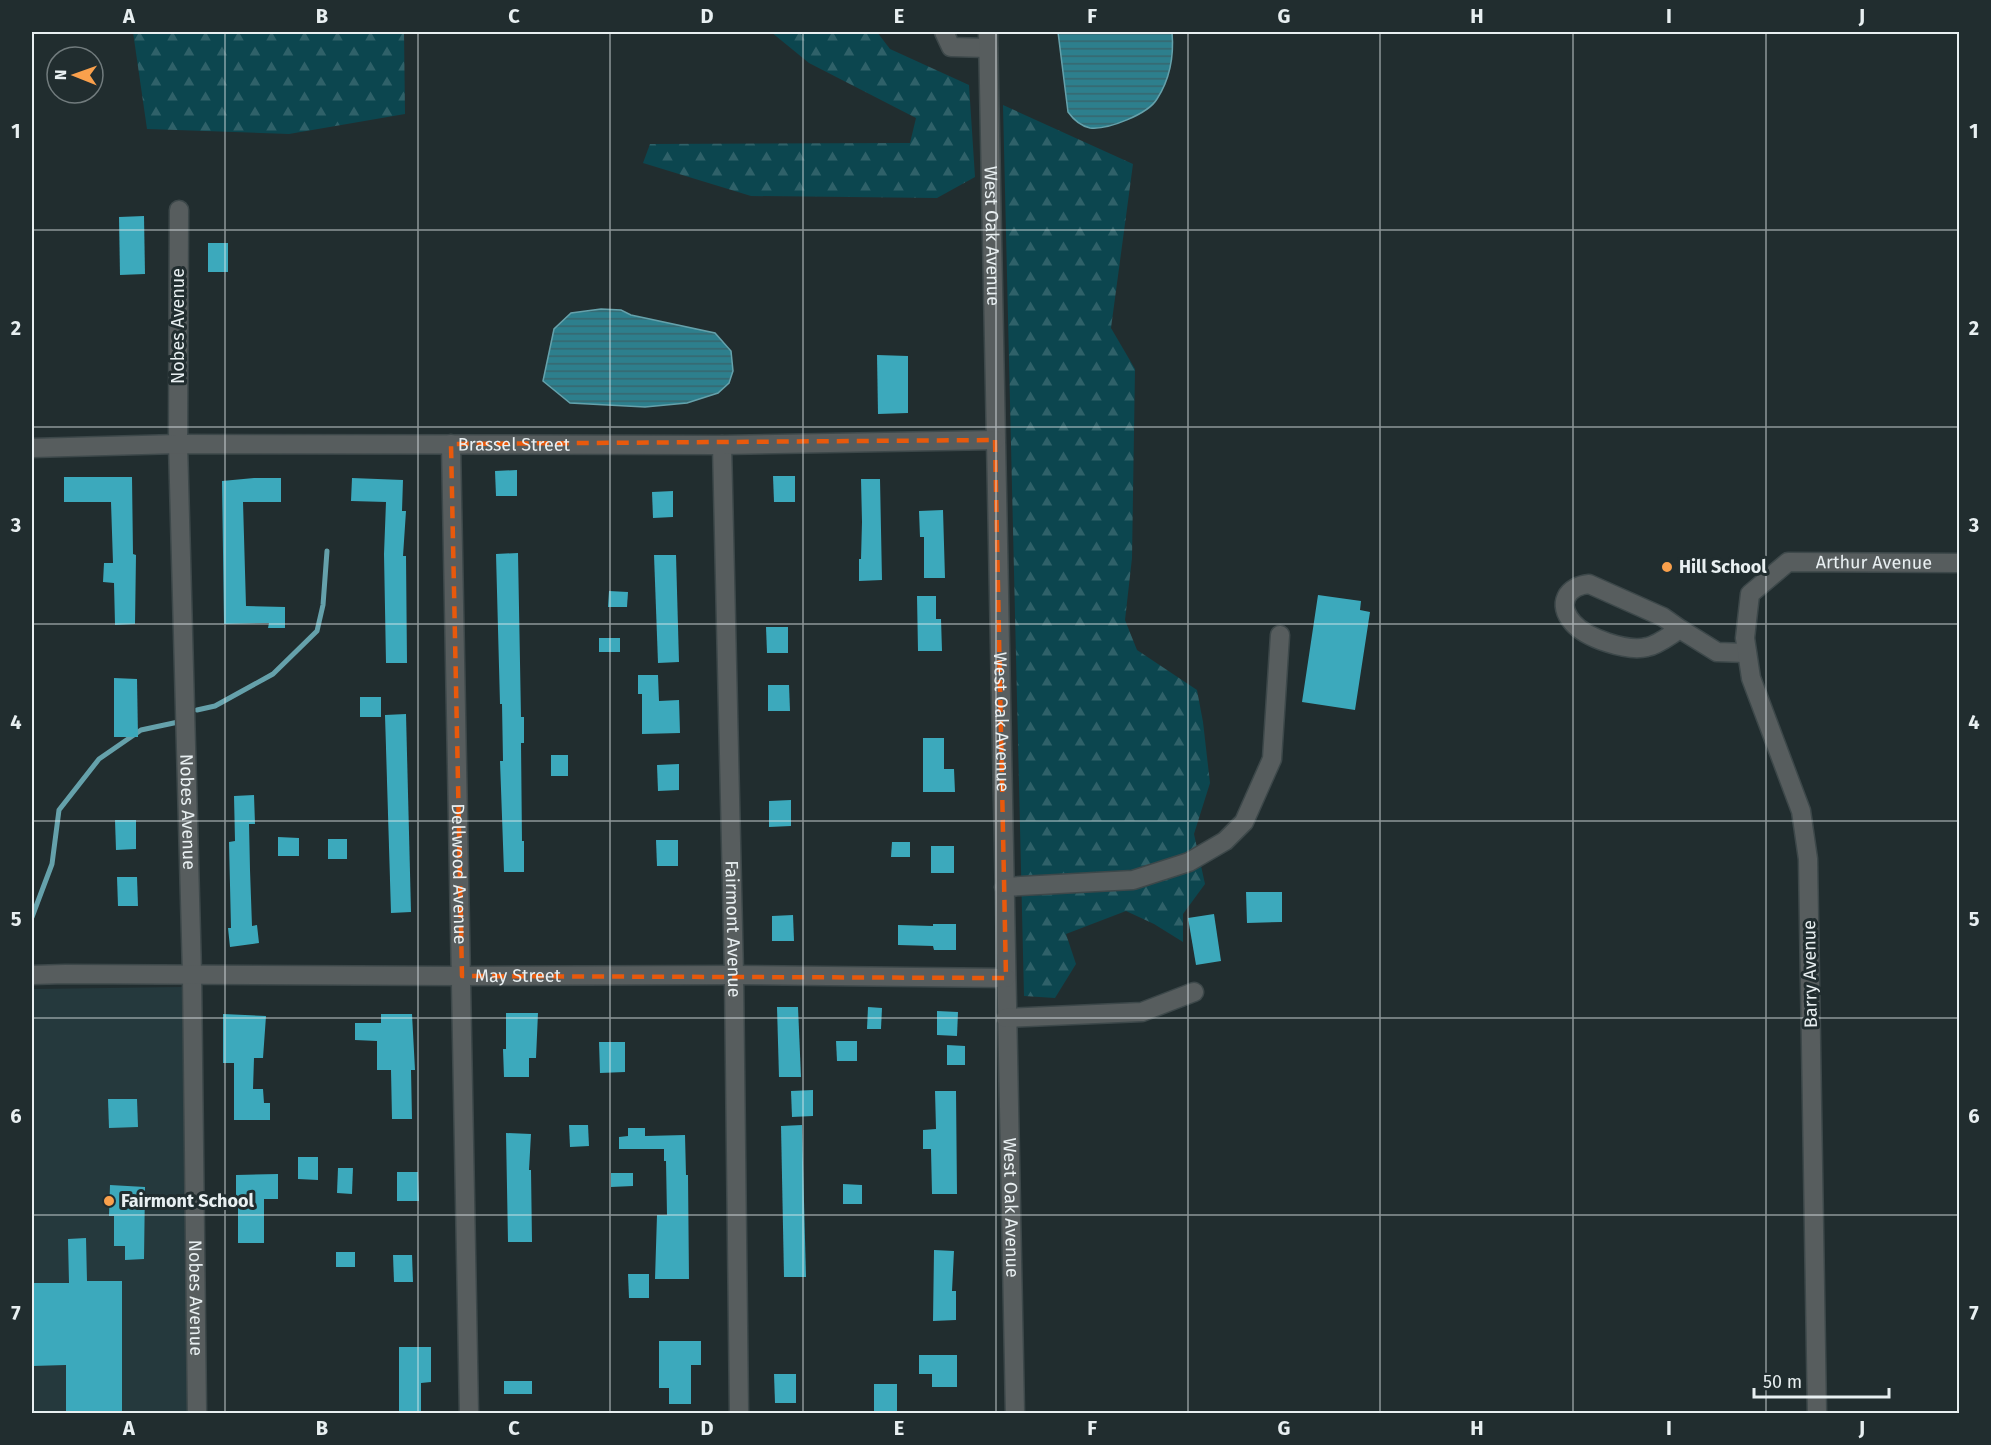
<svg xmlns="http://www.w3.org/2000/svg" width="1991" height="1445" font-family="'Fira Sans',sans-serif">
	<defs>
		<pattern id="forest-firs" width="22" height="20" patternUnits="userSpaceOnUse" patternTransform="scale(1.5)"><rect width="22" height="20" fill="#0c464f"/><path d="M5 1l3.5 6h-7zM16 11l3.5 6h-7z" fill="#2f6169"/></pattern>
		<pattern id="water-rules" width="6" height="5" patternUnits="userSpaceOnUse" patternTransform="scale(1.5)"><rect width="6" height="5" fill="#2d7f8d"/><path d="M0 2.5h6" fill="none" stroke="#38666e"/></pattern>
	</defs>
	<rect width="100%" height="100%" fill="#212d2f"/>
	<path fill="#25393d" d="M182 987 191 1413H32V989Z"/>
	<g fill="url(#forest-firs)">
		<path d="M133 32H404L405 114 289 134 147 129Z"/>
		<path d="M771 32H877L890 49 969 85 975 177 937 198 751 196 643 163 650 144 910 143 916 118 809 63Z"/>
		<path d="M1003 105 1133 164 1111 328 1135 369 1132 558 1125 620 1137 650 1197 690 1203 722 1210 783 1194 834 1205 884 1183 914V942L1154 924 1126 911 1066 934 1076 964 1055 998 1024 996Z"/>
	</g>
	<g fill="url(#water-rules)" stroke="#65a1ab" stroke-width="1.5">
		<path d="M1058 32H1172C1174 55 1170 79 1157 99 1148 114 1108 130 1090 128 1081 126 1073 119 1068 112Z"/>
		<path d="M601 309 621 310 631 315 715 333 731 351 733 371 729 383 718 393 687 403 645 407 570 403 543 381 554 329 571 313Z"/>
	</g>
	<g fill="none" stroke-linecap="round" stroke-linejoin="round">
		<g stroke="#65a1ab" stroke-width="5">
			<path d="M197 710 215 706 273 674 317 631 323 605 327 551"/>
			<path d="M32 917 52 864 59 810 99 759 141 730 183 721"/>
		</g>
	</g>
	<g fill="#3ca9bc">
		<path d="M144 216 145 274 120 275 119 217Z"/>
		<rect x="208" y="243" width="20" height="29"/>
		<path d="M877 355 908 356V413L878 414Z"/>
		<path d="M517 470V496H496L495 471Z"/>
		<path d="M773 476H795V502H774Z"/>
		<path d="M64 477H132L133 554 136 555 135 624 115 625 114 583 103 582 104 563H113L111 502H64Z"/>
		<path d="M254 478H281V502H243L246 606 285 607V628H268L269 623 224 624 222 481Z"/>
		<path d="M352 478 403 480 402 511H406L403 556H406L407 663H386L384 554 386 502 351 501Z"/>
		<path d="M861 479H880L882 580 859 581V559H861L862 522Z"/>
		<path d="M673 491V517L653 518 652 492Z"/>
		<path d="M943 510 945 578H924V537H920L919 511Z"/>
		<path d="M518 553 521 717H524V743H521L522 841H524V872H504L500 761H503L502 704H500L496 554Z"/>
		<path d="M654 555H676L679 662 658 663Z"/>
		<path d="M609 591 628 592 627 607H608Z"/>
		<path d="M1318 595 1361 601 1360 610 1370 612 1355 710 1302 702Z"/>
		<path d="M917 596H936V619H941L942 651H918Z"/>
		<path d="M766 627H788V653H767Z"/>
		<rect x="599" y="638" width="21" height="14"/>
		<path d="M638 675H658L659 701 679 700 680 733 642 734V694H638Z"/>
		<path d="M114 678 137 679 138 737H114Z"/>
		<path d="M768 685H789L790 711H768Z"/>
		<rect x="360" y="697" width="21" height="20"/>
		<path d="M406 714 411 912 391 913 385 715Z"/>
		<path d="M923 738H944V769H954L955 792H923Z"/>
		<rect x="551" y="755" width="17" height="21"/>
		<path d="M679 764V790L658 791 657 765Z"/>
		<path d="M254 795 255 824H249L250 870 252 926 257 925 259 943 230 947 228 928H231L229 842 235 841 234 796Z"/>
		<path d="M791 800V826L769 827V801Z"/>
		<path d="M115 820H136V849L116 850Z"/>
		<path d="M278 837 299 838V856H278Z"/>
		<rect x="328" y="839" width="19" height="20"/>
		<path d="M656 840H678V866H657Z"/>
		<path d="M892 842H910V857H891Z"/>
		<rect x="931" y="846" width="23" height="27"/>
		<path d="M117 877H137L138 906H118Z"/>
		<path d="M1246 892H1282V922L1247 923Z"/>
		<path d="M1214 914 1221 961 1196 965 1188 918Z"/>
		<path d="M793 915 794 941H772V916Z"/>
		<path d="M933 924H956V950H934L933 946 898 945V925L933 926Z"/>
		<path d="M777 1007H798L801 1077H779Z"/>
		<path d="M868 1007 882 1008 881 1029H867Z"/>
		<path d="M937 1011 958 1012 957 1036 937 1035Z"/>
		<path d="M506 1013H538L536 1058H529V1077H504L503 1049H506Z"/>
		<path d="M223 1014 266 1016 263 1058H254L253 1089H263L264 1103H270V1120H234V1063H223Z"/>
		<path d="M381 1014H412L415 1070H411L412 1119H392L391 1070H377V1041L355 1040V1023H381Z"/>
		<path d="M836 1041H857V1061H837Z"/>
		<path d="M599 1042H625V1072L600 1073Z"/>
		<path d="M947 1045 965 1046V1065H947Z"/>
		<path d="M813 1090V1116L792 1117 791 1091Z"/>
		<path d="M935 1091H956L957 1194H932L931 1149H923V1130L936 1129Z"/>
		<path d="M108 1099H137L138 1127 109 1128Z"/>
		<path d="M569 1125H588L589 1146 570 1147Z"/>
		<path d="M802 1125 806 1277H784L781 1126Z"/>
		<path d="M628 1128H645V1136L685 1135 686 1175H688L689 1279H655L657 1215H667L666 1161H664V1149H619V1137L628 1136Z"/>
		<path d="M506 1133 531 1134 529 1170H531L532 1242H508Z"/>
		<path d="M298 1157H318V1180L298 1179Z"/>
		<path d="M338 1168H353L352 1194 337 1193Z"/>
		<path d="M397 1172H418L419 1201H397Z"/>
		<path d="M611 1173H633V1186L611 1187Z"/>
		<path d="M278 1174V1199H264V1243H238V1200H236V1175Z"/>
		<path d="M843 1184 862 1185V1204H843Z"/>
		<path d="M110 1185 145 1187 144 1259 125 1260V1246H114V1216H109Z"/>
		<path d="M86 1238 87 1281H122V1413H66V1365L32 1366V1283H69L68 1239Z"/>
		<path d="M934 1250 954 1251 952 1291H956V1320L933 1321Z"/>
		<rect x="336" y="1252" width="19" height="15"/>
		<path d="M393 1255H412L413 1282H394Z"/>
		<path d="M628 1274H649V1298H629Z"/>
		<path d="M659 1341H701V1365H691V1404H669V1388H659Z"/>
		<path d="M399 1347H431V1382L421 1383V1413H399Z"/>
		<path d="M919 1355H957V1387H932V1374H919Z"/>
		<path d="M774 1374H796V1403H775Z"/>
		<rect x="504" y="1381" width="28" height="13"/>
		<rect x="874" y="1384" width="23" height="27"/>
	</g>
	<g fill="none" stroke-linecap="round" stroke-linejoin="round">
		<defs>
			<g id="minor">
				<path d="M944 32 951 47 988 48"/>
				<path id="s1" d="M988 32 1015 1414"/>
				<path id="s2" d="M179 210 178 444 192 974 197 1414"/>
				<path id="s3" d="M451 444 469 1414"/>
				<path id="s4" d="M722 445 734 975 739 1414"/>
				<path id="s5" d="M32 448 178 444 722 445 995 440"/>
				<path d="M1680 629C1670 635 1658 645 1647 647 1627 652 1586 638 1573 623 1556 604 1567 586 1589 584L1663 617 1680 629 1717 652 1747 653"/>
				<path d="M1004 887 1133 880 1189 862 1225 841 1244 822 1272 759 1280 635"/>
				<path id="s6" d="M32 975 65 974 462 976 734 975 1006 978"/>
				<path d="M1006 1018 1142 1012 1194 992"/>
				<path id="s7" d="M1817 1414 1808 859 1801 811 1751 678 1745 638 1750 594 1788 562 1960 563"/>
			</g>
		</defs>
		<use href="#minor" stroke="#3d484a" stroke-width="21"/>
		<use href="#minor" stroke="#575d5e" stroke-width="18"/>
	</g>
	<path fill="none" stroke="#e8590c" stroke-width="4.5" stroke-dasharray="12 8" stroke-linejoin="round" d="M995 440 1006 978 462 976 451 444Z"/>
	<path fill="none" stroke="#e8eff1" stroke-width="1.5" stroke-opacity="0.55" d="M225 32V1414M418 32V1414M610 32V1414M803 32V1414M996 32V1414M1188 32V1414M1380 32V1414M1573 32V1414M1766 32V1414M32 230H1960M32 427H1960M32 624H1960M32 821H1960M32 1018H1960M32 1215H1960"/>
	<g fill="#f9a04c" stroke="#212d2f" stroke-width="2">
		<circle cx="1667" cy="567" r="6"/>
		<circle cx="109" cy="1201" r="6"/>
	</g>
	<g text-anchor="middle" stroke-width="6" stroke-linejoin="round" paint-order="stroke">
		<g font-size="18" fill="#e8eff1" stroke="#212d2f">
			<text dy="6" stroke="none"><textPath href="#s1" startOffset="204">West Oak Avenue</textPath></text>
			<text transform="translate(178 326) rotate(-90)" y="6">Nobes Avenue</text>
			<text dy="6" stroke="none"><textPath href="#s5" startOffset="482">Brassel Street</textPath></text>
			<text dy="6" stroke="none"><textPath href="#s7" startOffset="966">Arthur Avenue</textPath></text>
			<text dy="6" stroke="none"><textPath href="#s1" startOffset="690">West Oak Avenue</textPath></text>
			<text dy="6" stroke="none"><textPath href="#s2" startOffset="602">Nobes Avenue</textPath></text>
			<text dy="6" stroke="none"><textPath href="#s3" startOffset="430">Dellwood Avenue</textPath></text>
			<text dy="6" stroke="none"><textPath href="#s4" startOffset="484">Fairmont Avenue</textPath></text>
			<text transform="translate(1810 974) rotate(-91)" y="6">Barry Avenue</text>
			<text dy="6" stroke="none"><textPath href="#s6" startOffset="486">May Street</textPath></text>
			<text dy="6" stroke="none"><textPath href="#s1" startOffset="1176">West Oak Avenue</textPath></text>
			<text dy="6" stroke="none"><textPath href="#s2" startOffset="1088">Nobes Avenue</textPath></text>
		</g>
		<g font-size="18" font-weight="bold" fill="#e8eff1" stroke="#212d2f" text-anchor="start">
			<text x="1679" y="573">Hill School</text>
			<text x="121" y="1207">Fairmont School</text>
		</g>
	</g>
	<rect width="1991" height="1445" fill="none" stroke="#212d2f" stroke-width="66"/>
	<g transform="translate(75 75) rotate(271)"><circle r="28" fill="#212d2f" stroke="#717b7d" stroke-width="1.5"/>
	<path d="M0-4.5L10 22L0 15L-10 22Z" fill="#f9a04c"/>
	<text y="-9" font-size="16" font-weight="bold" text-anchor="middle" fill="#e8eff1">N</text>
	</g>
	<path d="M1754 1388v9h135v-9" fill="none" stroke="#e8eff1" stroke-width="3"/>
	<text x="1763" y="1388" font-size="18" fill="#e8eff1" stroke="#212d2f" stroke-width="4.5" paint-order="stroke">50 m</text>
	<rect x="33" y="33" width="1925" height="1379" fill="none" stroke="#e8eff1" stroke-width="2"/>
	<g font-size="20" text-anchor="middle" font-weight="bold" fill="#e8eff1">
		<text x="129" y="23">A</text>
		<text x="322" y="23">B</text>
		<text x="514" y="23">C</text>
		<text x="707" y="23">D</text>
		<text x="899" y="23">E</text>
		<text x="1092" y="23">F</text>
		<text x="1284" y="23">G</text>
		<text x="1477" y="23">H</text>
		<text x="1669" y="23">I</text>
		<text x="1862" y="23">J</text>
		<text x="16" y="138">1</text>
		<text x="1974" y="138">1</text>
		<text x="16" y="335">2</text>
		<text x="1974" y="335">2</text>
		<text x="16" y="532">3</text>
		<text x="1974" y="532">3</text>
		<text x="16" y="729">4</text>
		<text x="1974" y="729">4</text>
		<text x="16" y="926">5</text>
		<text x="1974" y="926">5</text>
		<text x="16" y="1123">6</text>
		<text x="1974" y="1123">6</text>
		<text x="16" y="1320">7</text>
		<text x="1974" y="1320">7</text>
		<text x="129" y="1435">A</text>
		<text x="322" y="1435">B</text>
		<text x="514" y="1435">C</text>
		<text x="707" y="1435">D</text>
		<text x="899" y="1435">E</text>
		<text x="1092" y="1435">F</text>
		<text x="1284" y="1435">G</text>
		<text x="1477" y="1435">H</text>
		<text x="1669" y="1435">I</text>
		<text x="1862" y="1435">J</text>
	</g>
</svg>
